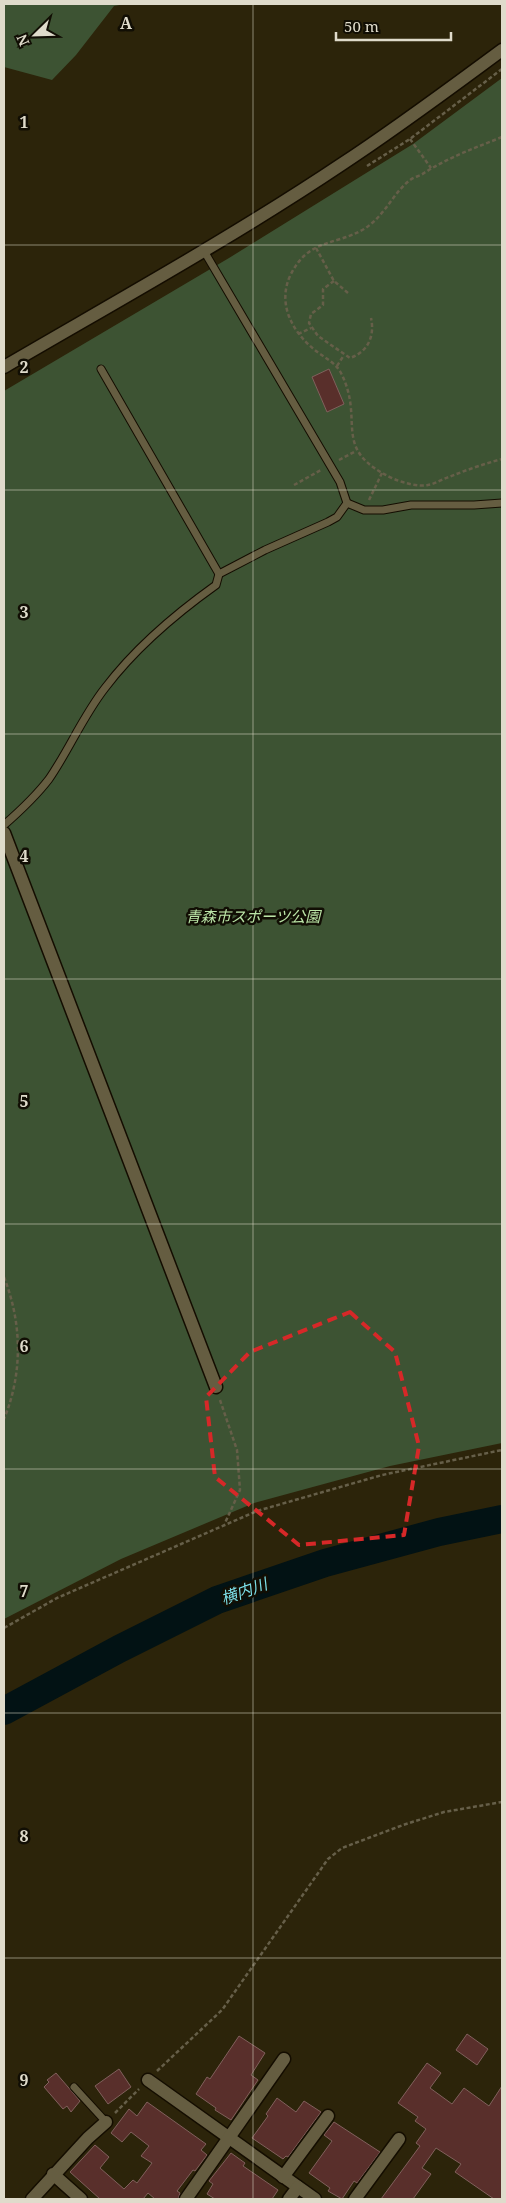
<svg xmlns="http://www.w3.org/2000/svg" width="506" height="2203" font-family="'Noto Serif','Noto Sans JP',serif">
	<rect width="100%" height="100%" fill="#2c240a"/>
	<g fill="#3d5333">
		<path d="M4 4H125L114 6 76 55 52 80 4 67Z"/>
		<path d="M502 78V1443L390 1466 254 1503 121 1559 4 1619V391L229 258 413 144Z"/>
	</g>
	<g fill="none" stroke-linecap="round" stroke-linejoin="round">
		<path stroke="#021214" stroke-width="28" d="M4 1711 119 1649 217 1600 325 1563 439 1532 502 1519"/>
	</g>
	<g fill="#592f2b" stroke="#80605c">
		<path d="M329 369 344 404 327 412 312 377Z"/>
		<path d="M467 2034 488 2049 477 2065 456 2050Z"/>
		<path d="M239 2036 265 2053 251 2075 258 2080 231 2120 215 2110 216 2108 196 2094 207 2077 210 2079Z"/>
		<path d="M427 2063 441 2073 430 2088 452 2104 464 2088 489 2106 502 2086V2199H494L455 2172 461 2164 436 2148 422 2168 431 2174 413 2199H381L420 2146 416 2143 426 2129 415 2121 418 2117 398 2103Z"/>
		<path d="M119 2069 131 2087 108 2104 95 2086Z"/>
		<path d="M56 2073 80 2101 71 2112 67 2106 63 2109 44 2087 49 2082 47 2080Z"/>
		<path d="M277 2098 296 2112 304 2101 321 2112 288 2157 286 2156 283 2159 252 2138 268 2116 266 2114Z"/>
		<path d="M147 2102 206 2144 201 2150 207 2155 195 2171 193 2170 177 2191 180 2193 178 2199H155L148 2193 143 2199H100L70 2172 95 2145 109 2157 100 2168 124 2189 133 2180 137 2183 152 2163 141 2156 149 2146 131 2132 122 2142 111 2133 129 2109 137 2116Z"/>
		<path d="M334 2122 380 2152 357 2183 354 2181 342 2199 328 2191 330 2188 309 2173 332 2141 324 2135Z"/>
		<path d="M231 2153 245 2163 243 2166 278 2190 272 2199H215L207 2194 213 2184 209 2181Z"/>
	</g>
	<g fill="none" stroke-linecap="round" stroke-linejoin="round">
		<defs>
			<g id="service">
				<path d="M101 369 219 574 265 550 328 522 337 517 347 503 340 482 204 251"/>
				<path d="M347 503 364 510H383L411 505H474L502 503"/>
				<path d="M4 825C20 811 36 796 49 779 69 750 83 716 105 688 136 647 174 615 216 585L219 574"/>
				<path d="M74 2087 106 2122"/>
			</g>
			<g id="minor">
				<path d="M4 833 216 1387"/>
				<path d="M148 2080 315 2199"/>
				<path d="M53 2174 81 2199"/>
				<path d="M283 2177 328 2116"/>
				<path d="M32 2199 88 2138 106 2122"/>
				<path d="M186 2199 284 2059"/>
				<path d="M289 2199 298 2187"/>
				<path d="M355 2199 399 2139"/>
			</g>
			<path id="tertiary" d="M4 367C117 301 233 237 342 164 397 128 449 89 502 50"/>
		</defs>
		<use href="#service" stroke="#140d00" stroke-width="9"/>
		<use href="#minor" stroke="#140d00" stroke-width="15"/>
		<use href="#tertiary" stroke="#140d00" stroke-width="15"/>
		<g stroke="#665f49" stroke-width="2.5" stroke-dasharray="4 2.5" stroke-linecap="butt">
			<path d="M502 137C475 148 449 157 424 173 420 176 414 177 410 180 392 194 385 216 364 229 335 246 308 238 290 276 277 305 293 333 316 351 325 358 336 363 341 373 366 422 329 449 394 479 404 483 418 487 428 485 435 484 442 479 449 477 466 470 484 464 502 459"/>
			<path d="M410 139 431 168"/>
			<path d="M367 166 410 139 502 69"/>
			<path d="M316 248 334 281 348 293"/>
			<path d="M334 281 323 289V305L311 314 309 323 318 336 350 358C368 352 375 336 371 318"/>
			<path d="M298 334 311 328"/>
			<path d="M337 366 344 355"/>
			<path d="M339 460 356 451"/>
			<path d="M294 485 321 470"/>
			<path d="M369 500 382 473"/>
			<path d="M4 1277C22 1323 23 1373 4 1419"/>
			<path d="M220 1400 237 1450 240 1490 225 1523"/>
			<path d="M4 1628 57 1598 257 1511 382 1475 502 1450"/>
			<path d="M157 2071 222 2010 328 1859 342 1848 403 1825 444 1812 502 1802"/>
			<path d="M115 2113 139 2089"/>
		</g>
		<use href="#service" stroke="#655d41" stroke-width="7"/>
		<use href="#minor" stroke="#655d41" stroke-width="12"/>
		<use href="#tertiary" stroke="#655d41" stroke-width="12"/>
	</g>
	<path fill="none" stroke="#d62828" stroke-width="4" stroke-dasharray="10 6" stroke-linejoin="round" d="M350 1312 395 1352 419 1446 404 1535 299 1545 215 1477 206 1397 250 1352Z"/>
	<path fill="none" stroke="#dfdbcb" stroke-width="1" stroke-opacity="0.55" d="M253 4V2199M4 245H502M4 490H502M4 734H502M4 979H502M4 1224H502M4 1469H502M4 1713H502M4 1958H502"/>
	<g text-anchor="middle" stroke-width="5" stroke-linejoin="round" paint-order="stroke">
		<g font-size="15" font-style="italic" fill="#bbe5a7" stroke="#110e04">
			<text x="253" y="922">青森市スポーツ公園</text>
		</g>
		<g font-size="16" font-style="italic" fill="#7cdee7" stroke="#110e04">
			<text transform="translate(244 1591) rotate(-20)" y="6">横内川</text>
		</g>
	</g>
	<g font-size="16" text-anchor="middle" font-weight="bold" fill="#dfdbcb" stroke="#110e04" stroke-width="5" stroke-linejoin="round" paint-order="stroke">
		<text x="126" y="29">A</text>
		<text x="24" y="128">1</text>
		<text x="24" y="373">2</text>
		<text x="24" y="618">3</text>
		<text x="24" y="862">4</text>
		<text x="24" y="1107">5</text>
		<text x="24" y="1352">6</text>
		<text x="24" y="1597">7</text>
		<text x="24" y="1842">8</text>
		<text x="24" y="2086">9</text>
	</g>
	<rect width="506" height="2203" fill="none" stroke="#dfdbcb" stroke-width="10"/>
	<g transform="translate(35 35) rotate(247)" stroke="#110e04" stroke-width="4" paint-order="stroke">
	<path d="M0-4L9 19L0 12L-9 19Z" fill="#dfdbcb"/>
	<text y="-8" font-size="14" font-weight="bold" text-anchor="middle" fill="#dfdbcb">N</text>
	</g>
	<path d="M336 32v8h115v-8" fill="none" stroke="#dfdbcb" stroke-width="2.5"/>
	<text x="344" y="32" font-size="15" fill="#dfdbcb" stroke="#110e04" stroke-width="4" paint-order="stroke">50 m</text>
</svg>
